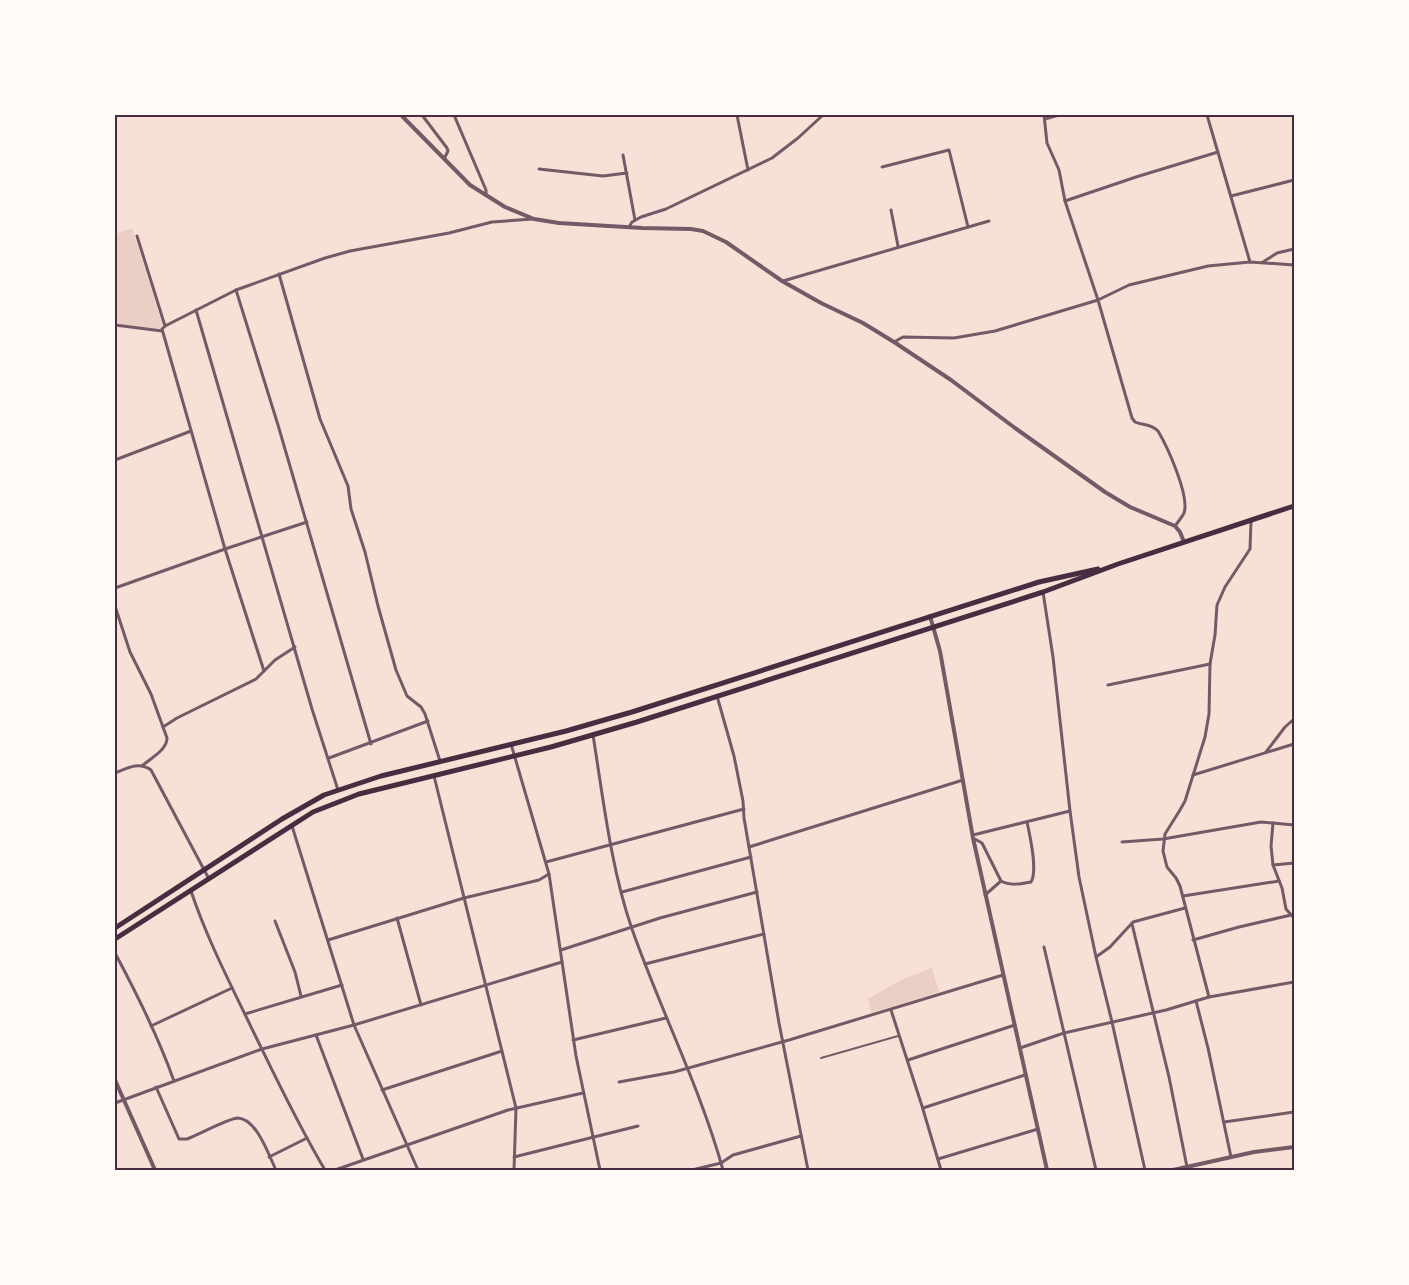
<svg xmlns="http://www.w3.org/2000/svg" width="1409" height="1285" font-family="'Crimson Pro',serif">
	<rect width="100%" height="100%" fill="#f7e1d7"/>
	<g fill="#ebcfc5">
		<path d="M132 228 162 324 156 331 115 323V234Z"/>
		<path d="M932 968 939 992 871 1013 868 999 901 980Z"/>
	</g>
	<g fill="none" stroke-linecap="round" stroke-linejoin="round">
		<path stroke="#755966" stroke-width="2" d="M821 1058 898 1036"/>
		<g stroke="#755966" stroke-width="3">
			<path d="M422 115 447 148 448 151 444 159"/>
			<path d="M454 115 486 190V195"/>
			<path d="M737 115 748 170"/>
			<path d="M1044 115 1047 143 1059 170 1065 201 1098 300 1132 418 1135 422C1144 426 1150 423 1158 431 1167 446 1190 496 1184 513 1182 517 1178 522 1175 526"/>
			<path d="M1207 115 1250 262"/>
			<path d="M1045 119 1059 115"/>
			<path d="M623 155 635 220"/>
			<path d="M882 167 949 150 968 227"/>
			<path d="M539 169 603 176 627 173"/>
			<path d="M1231 196 1294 180"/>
			<path d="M1065 201 1136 177 1218 152"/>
			<path d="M891 210 898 246"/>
			<path d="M629 227 632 222 641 217 666 209 772 158 798 138 823 115"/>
			<path d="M137 236 165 326"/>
			<path d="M1263 262 1277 253 1294 249"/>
			<path d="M279 274 320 419 348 486 351 509 365 552 378 606 396 670 407 696 421 707 425 714 440 761"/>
			<path d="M783 281 989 221"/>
			<path d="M236 290 278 425 371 744"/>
			<path d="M196 310 312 709 338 790"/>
			<path d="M115 325 162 331"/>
			<path d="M894 342 903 337 954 338 995 331 1098 300 1129 285 1208 266 1250 262 1294 265"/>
			<path d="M115 460 191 431"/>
			<path d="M115 588 225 549 307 522"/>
			<path d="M1043 592 1053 657 1070 811 1079 877 1096 957 1112 1022 1145 1170"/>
			<path d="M115 606 130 652 151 694 167 738C167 750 151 758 142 766"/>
			<path d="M264 671 225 549 162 329 165 326 236 290 325 258 350 251 449 233 492 222 533 219"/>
			<path d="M1108 685 1210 664"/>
			<path d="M717 696 734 756 743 801 744 818 779 1023 808 1170"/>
			<path d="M163 727 177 718 256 679 275 660 295 647"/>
			<path d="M593 735C603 797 611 869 632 929 660 1009 700 1087 723 1170"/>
			<path d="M511 744 549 874 576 1056 600 1170"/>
			<path d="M1266 752 1285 727 1294 719"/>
			<path d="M329 758 428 721"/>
			<path d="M115 773C127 768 139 761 151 770L209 879"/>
			<path d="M1193 775 1294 744"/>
			<path d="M434 776 516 1108 514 1170"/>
			<path d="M1273 823 1271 846 1273 865 1282 888 1286 909 1294 918"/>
			<path d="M292 826 354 1025 418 1170"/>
			<path d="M973 835 1070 811"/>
			<path d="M973 838 982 843 1001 881C1010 886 1021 884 1031 882 1038 871 1030 836 1027 822"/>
			<path d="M1122 842 1163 839 1261 822 1294 825"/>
			<path d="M749 847 963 780"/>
			<path d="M546 862 744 809"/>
			<path d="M1273 865 1294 863"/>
			<path d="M191 891C207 939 231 985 253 1031 276 1078 298 1125 325 1170"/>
			<path d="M622 892 751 857"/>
			<path d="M985 895 1001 881"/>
			<path d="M1183 896 1279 881"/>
			<path d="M397 918 421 1005"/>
			<path d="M275 921 295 972 301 996"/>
			<path d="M1132 924 1169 1077 1187 1167"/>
			<path d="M328 940 464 898 539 880 549 874"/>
			<path d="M1193 940 1239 927 1291 915"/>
			<path d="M1044 947 1096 1170"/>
			<path d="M561 950 660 918 757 892"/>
			<path d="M115 953C137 994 158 1036 174 1081"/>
			<path d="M1096 957 1110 947 1133 922 1185 908"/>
			<path d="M645 964 764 934"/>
			<path d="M1209 997 1180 886 1176 878 1167 867 1163 851 1165 834 1180 810 1185 801 1205 737 1209 714 1210 664 1215 635 1217 605 1225 587 1250 549 1251 521"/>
			<path d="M1196 1001 1208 1048 1231 1157"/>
			<path d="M891 1010 922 1106 941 1170"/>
			<path d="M245 1014 342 985"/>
			<path d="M151 1026 232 988"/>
			<path d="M316 1035 363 1159"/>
			<path d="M573 1040 666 1018"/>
			<path d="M1020 1048 1064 1033 1166 1010 1209 997 1294 982"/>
			<path d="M908 1060 1015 1025"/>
			<path d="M619 1082 674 1072 789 1040 1003 975"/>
			<path d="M156 1087 179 1139H187C198 1135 229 1118 238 1118 257 1119 269 1156 276 1170"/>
			<path d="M382 1090 502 1051"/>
			<path d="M115 1103 262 1049 354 1025 562 962"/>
			<path d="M923 1108 1025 1075"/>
			<path d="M1224 1122 1294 1112"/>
			<path d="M269 1157 307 1138"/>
			<path d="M514 1157 638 1126"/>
			<path d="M938 1159 1038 1129"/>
			<path d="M335 1170 508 1110 583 1093"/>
			<path d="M692 1170 721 1163 733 1155 801 1136"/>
		</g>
		<g stroke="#755966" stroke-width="4">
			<path d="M401 115 470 185 505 207 534 219 559 223 642 228 691 229 703 231 726 242 782 281 821 303 863 323 894 342 951 380 1015 428 1105 492 1130 507 1175 526 1180 532 1184 542"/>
			<path d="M930 616 940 651 973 838 1047 1170"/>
			<path d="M115 1080 155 1170"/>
			<path d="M1173 1170 1254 1152 1294 1147"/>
		</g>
		<g stroke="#4a2c40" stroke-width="5">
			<path d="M115 928 282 819 324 795 381 776 566 731 632 712 1039 582 1098 569"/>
			<path d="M115 939 313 812 359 794 551 747 637 722 1043 592 1118 564 1294 506"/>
		</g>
	</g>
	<rect width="1409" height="1285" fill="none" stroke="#fffaf5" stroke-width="232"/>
	<rect x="116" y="116" width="1177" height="1053" fill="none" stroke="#4a2c40" stroke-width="2"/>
</svg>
